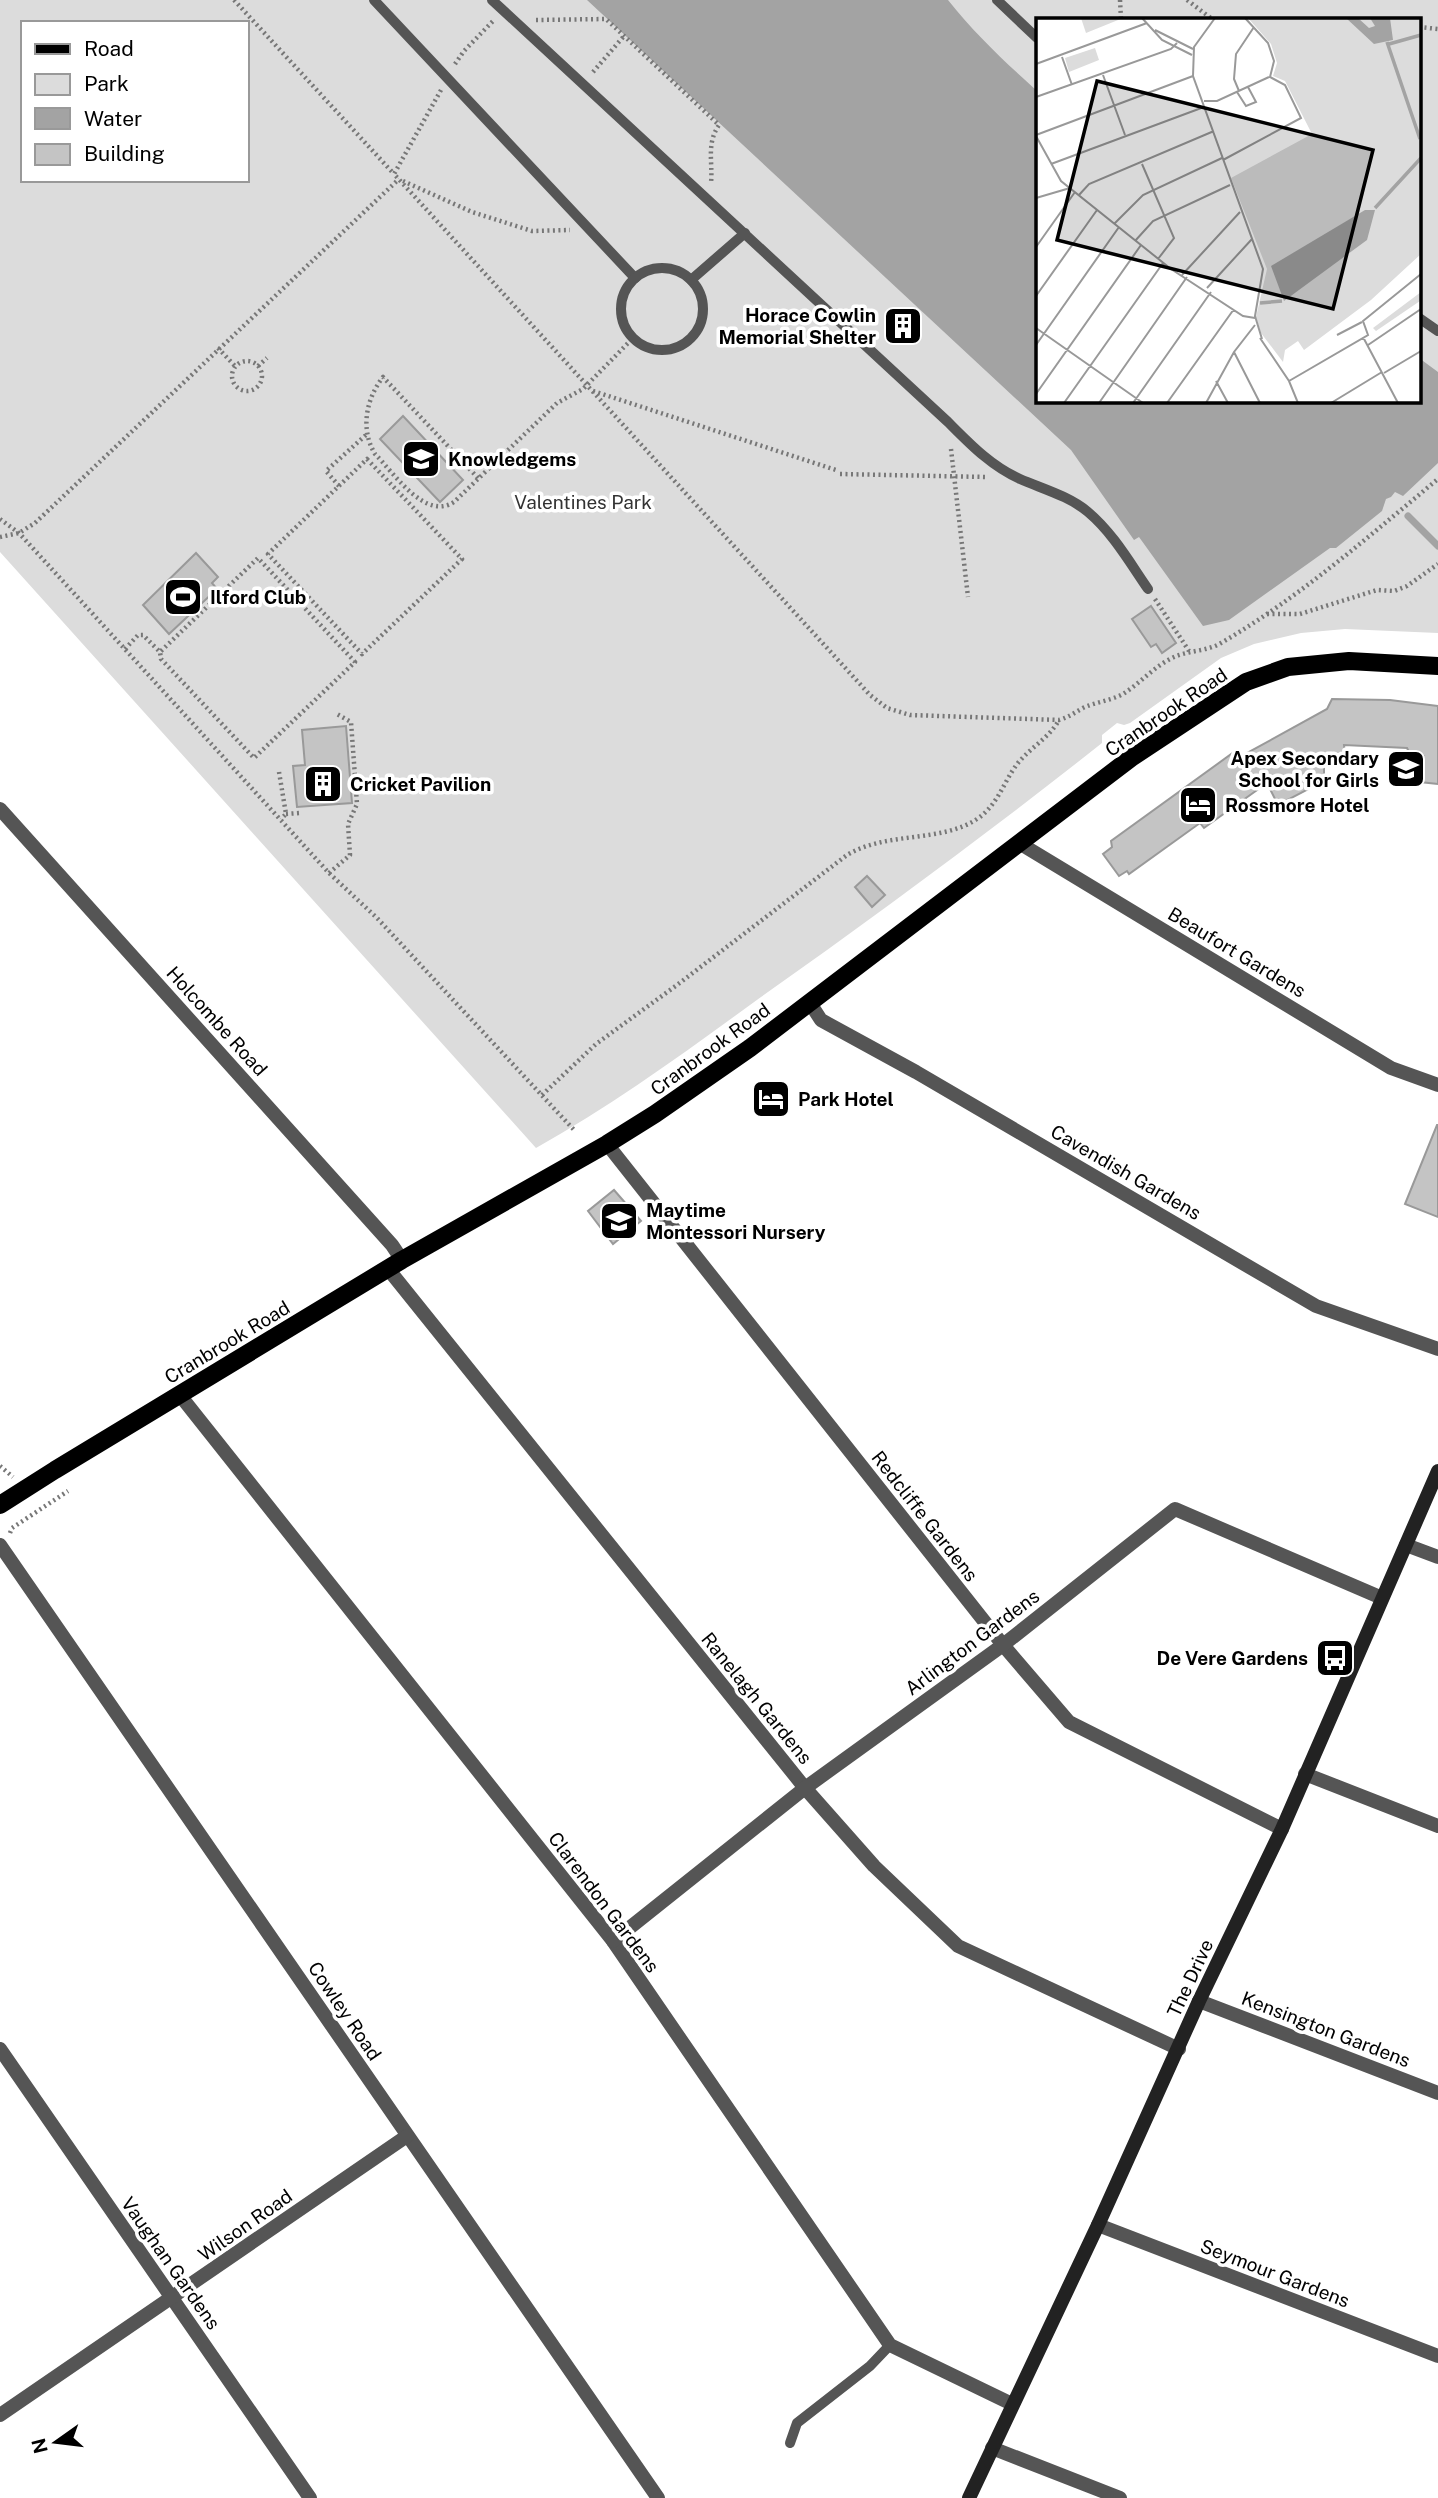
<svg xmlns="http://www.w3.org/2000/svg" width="1438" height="2498" font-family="'Public Sans',sans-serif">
	<rect width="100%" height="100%" fill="#fff"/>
	<path fill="#dcdcdc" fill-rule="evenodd" d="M0 0H1438V633L1345 629 1301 633 1254 644 1221 658 1130 723 1124 725 1117 723 1102 735V743C991 831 877 915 761 997 688 1050 615 1104 536 1148L0 552ZM1037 19H1419V401H1037ZM23 23H247V180H23Z"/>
	<path fill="#a3a3a3" d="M587 0H948C975 34 1005 62 1037 91V401H1419V358L1438 372V463L1403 496 1395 492 1391 497 1386 499 1382 511 1336 548H1330L1229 620 1203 626 1139 537 1134 540 1071 450Z"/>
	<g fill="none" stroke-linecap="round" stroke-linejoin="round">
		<path stroke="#a3a3a3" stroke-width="7" d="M1408 516 1438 546"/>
	</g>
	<g fill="#c4c4c4" stroke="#999" stroke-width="2">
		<path d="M403 416 463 480 440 502 380 439Z"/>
		<path d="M196 553 218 577 212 583 217 589 169 634 143 605Z"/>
		<path d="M1151 606 1176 643 1162 653 1156 644 1151 647 1132 619Z"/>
		<path d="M1332 699 1390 700 1438 706V784L1420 782 1424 756 1410 754 1407 748 1344 745 1345 754 1324 753V781L1278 805 1267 783 1204 828 1200 823 1129 874 1127 871 1119 876 1103 854 1112 847 1111 841 1234 752 1238 758 1327 709Z"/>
		<path d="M346 726 352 803 297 807 293 766 305 765 302 730Z"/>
		<path d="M867 876 885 895 872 907 855 887Z"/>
		<path d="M1437 1125H1438V1217L1405 1204Z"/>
		<path d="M614 1190 641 1221 613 1244 588 1211Z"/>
	</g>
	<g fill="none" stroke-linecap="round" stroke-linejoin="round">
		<g stroke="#777" stroke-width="4.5" stroke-dasharray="2 3.5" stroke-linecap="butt">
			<path d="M234 0 394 174"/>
			<path d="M1120 0 1121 19"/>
			<path d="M1187 0 1212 19"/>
			<path d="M536 20 606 19 719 125C706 144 713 162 711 183"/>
			<path d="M1419 27 1438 29"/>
			<path d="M455 64 464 51 493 21"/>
			<path d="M593 72 624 36"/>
			<path d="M441 90 394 174 870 695 887 708 910 715 1059 720C1069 717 1074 713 1083 708 1095 702 1110 701 1123 694 1139 684 1153 668 1170 659 1186 650 1206 652 1221 643 1300 597 1368 537 1438 479"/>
			<path d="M403 181 472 212 532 231 570 230"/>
			<path d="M218 348 235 366"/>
			<circle cx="247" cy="376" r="15"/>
			<path d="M258 366 267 358"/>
			<path d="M593 391 836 470"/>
			<path d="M951 449 968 597"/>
			<path d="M367 459 462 559 362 654 268 554Z"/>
			<path d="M840 474 986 477"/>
			<path d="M478 478 383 377C366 399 360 429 375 454 394 473 425 521 454 502L557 403 583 389 633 338"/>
			<path d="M339 486 326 471 367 434"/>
			<path d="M0 519 19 533 329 873 377 918 575 1131"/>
			<path d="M0 537 19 533 35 523 399 179"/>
			<path d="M1155 599 1189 651"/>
			<path d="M1267 614H1300L1377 590 1394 591 1407 586 1438 564"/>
			<path d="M125 649 138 635H143L160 652 161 659 254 758 355 662 258 558 160 652"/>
			<path d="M279 772 286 814 281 819"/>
			<path d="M286 814 300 813"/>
			<path d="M329 873 350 855 348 824 357 804 351 722 335 713"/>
			<path d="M542 1095 596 1044 677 985 847 855C887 831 941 843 977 819 999 804 1003 782 1018 763 1031 747 1049 738 1059 720"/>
			<path d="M0 1466 13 1477"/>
			<path d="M10 1533 12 1528 68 1491"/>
		</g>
		<g stroke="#555" stroke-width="10">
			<path d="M374 0 635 278"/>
			<path d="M492 0 948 422C970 444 991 466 1020 479 1043 489 1069 496 1088 512 1113 533 1130 563 1148 589"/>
			<path d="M997 0 1037 38"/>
			<circle cx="662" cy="309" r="41"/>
			<path d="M691 280 745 233"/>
			<path d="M1419 318 1438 331"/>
			<path d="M790 2443 797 2423 870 2366 890 2345"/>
		</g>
		<g stroke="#555" stroke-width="14">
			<path d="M0 809 392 1245 402 1260"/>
			<path d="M1019 843 1391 1068 1438 1085"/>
			<path d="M810 1003 821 1020 916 1072 1316 1306 1438 1349"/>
			<path d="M607 1144 1003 1645 1069 1722 1282 1829"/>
			<path d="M389 1270 805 1788 874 1866 958 1946 1179 2049"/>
			<path d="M179 1394 613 1941 890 2345 1012 2404"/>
			<path d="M0 1545 658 2498"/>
			<path d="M1406 1545 1438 1557"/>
			<path d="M1305 1774 1438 1826"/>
			<path d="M613 1941 805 1788 1003 1645 1175 1509 1382 1598"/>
			<path d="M1199 2001 1438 2093"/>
			<path d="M0 2049 310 2498"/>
			<path d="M1098 2225 1438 2356"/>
			<path d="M0 2415 407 2136"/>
			<path d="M992 2448 1120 2498"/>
		</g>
		<path stroke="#222" stroke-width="14" d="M969 2498 1098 2225 1199 2001 1282 1829 1438 1471"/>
		<path stroke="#000" stroke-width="18" d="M0 1505 55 1470 402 1260 607 1144 655 1114 750 1048 1131 758 1246 682 1288 667 1349 661 1438 666"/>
	</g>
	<defs>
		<symbol id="building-square" viewBox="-11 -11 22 22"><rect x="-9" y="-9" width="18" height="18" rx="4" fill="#000" stroke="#fff"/><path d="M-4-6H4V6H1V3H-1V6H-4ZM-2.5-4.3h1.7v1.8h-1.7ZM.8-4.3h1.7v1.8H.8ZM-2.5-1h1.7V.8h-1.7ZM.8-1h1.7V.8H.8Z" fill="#fff"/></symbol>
		<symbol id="school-square" viewBox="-11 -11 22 22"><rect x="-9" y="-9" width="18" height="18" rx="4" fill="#000" stroke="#fff"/><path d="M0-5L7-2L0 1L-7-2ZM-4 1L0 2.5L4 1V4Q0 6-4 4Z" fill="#fff"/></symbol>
		<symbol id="stadium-square" viewBox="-11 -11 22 22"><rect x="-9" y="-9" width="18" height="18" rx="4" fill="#000" stroke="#fff"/><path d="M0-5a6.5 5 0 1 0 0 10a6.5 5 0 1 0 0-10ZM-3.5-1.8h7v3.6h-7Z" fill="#fff"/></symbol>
		<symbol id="hotel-square" viewBox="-11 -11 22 22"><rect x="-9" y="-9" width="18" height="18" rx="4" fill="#000" stroke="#fff"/><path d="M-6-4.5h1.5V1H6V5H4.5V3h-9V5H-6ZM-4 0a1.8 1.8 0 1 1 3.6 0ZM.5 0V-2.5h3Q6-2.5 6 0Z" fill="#fff"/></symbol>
		<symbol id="bus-square" viewBox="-11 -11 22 22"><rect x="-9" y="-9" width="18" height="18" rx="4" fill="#000" stroke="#fff"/><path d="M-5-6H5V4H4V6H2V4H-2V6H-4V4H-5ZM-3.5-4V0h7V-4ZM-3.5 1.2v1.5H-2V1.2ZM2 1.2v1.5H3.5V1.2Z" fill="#fff"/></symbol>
	</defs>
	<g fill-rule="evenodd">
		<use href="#building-square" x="881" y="304" width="44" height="44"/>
		<use href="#school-square" x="399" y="437" width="44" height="44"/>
		<use href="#stadium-square" x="161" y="575" width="44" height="44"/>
		<use href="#school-square" x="1384" y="747" width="44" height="44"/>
		<use href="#building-square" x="301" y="762" width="44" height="44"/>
		<use href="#hotel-square" x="1176" y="783" width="44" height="44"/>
		<use href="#hotel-square" x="749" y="1077" width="44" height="44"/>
		<use href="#school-square" x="597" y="1199" width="44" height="44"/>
		<use href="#bus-square" x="1313" y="1636" width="44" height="44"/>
	</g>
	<g text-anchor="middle" stroke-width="7" stroke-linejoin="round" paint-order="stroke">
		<g font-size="19" font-weight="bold" fill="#000" stroke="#fff" text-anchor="start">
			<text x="876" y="322" text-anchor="end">Horace Cowlin<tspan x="876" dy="22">Memorial Shelter</tspan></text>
			<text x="448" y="466">Knowledgems</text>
			<text x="210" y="604">Ilford Club</text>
			<text x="1379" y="765" text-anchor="end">Apex Secondary<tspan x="1379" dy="22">School for Girls</tspan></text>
			<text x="350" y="791">Cricket Pavilion</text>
			<text x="1225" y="812">Rossmore Hotel</text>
			<text x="798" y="1106">Park Hotel</text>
			<text x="646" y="1217">Maytime<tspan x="646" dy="22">Montessori Nursery</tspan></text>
			<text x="1308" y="1665" text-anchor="end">De Vere Gardens</text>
		</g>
		<g font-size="19" fill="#333" stroke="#fff">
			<text x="583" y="509">Valentines Park</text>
		</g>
		<g font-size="19" fill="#000" stroke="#fff">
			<text transform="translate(1166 712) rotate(-34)" y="7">Cranbrook Road</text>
			<text transform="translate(1237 952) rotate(31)" y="7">Beaufort Gardens</text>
			<text transform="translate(217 1021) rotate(48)" y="7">Holcombe Road</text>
			<text transform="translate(710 1049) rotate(-36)" y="7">Cranbrook Road</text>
			<text transform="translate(1126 1172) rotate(30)" y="7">Cavendish Gardens</text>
			<text transform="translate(227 1342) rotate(-31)" y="7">Cranbrook Road</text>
			<text transform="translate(925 1516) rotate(52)" y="7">Redcliffe Gardens</text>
			<text transform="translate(972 1642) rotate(-37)" y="7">Arlington Gardens</text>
			<text transform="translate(757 1698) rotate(51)" y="7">Ranelagh Gardens</text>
			<text transform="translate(604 1902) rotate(53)" y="7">Clarendon Gardens</text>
			<text transform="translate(1190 1978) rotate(-65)" y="7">The Drive</text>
			<text transform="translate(345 2011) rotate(56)" y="7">Cowley Road</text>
			<text transform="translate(1326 2029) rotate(21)" y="7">Kensington Gardens</text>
			<text transform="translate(245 2225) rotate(-35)" y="7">Wilson Road</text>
			<text transform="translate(171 2263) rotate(55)" y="7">Vaughan Gardens</text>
			<text transform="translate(1275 2273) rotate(21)" y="7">Seymour Gardens</text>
		</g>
	</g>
	<g transform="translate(1036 18)">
		<rect width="385" height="385" fill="#fff"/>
		<path d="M45 0H87L50 15ZM212 0H385V236L335 282 268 332 262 323 249 332 247 344 225 315 220 299 231 251 195 160 276 116 249 63 237 58 241 45 235 26ZM59 30 63 42 33 54 29 40ZM385 274 384 283 340 313 337 310Z" fill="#dcdcdc"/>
		<path d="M310 0H322L333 10 339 8 334 0H354L357 22 338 26ZM329 192H339L331 222 248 283 235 248Z" fill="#a3a3a3"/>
		<path fill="none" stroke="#a3a3a3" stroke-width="3.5" d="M351 24 384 121M353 26 385 17M339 190 385 140M224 285 246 283"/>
		<path fill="none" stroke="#999" stroke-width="2" d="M106 0 126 22 156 37M179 0 158 29 157 58 227 251 219 298 226 321M119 12 157 31M26 39 36 67M0 46 111 5M67 57 89 117M203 73 198 61 200 36 218 9M201 74 210 88 220 84 212 69M0 79 135 31 141 25M168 83H181L233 59M0 117 157 58M0 118 25 163 135 251 207 298 219 300M187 142 265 100 249 67 234 59 238 43 232 25 209 0M15 146 168 89M106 146 138 220 122 241M43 177 53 166 178 113M0 180 34 170M78 206 107 177 186 140M99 223 117 203 194 167M0 229 39 174M146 257 204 194M171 270 216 221M0 278 61 192M0 310 107 385M301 317 326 304M327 319 362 385M224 320 253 363 262 385M0 327 83 209M332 327 385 291M198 334 224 385M348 355 385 333M180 363 192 385M253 363 332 317 327 303 385 256M0 376 105 227M28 385 127 245M63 385 151 259M97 385 175 274M131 385 198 291M170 385 198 334 219 307M295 385 346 354"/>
		<path fill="#000" fill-opacity="0.15" stroke="#000" stroke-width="3.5" d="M61 63 337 132 297 291 21 222Z"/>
		<rect width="385" height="385" fill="none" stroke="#000" stroke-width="3.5"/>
	</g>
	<rect x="21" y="21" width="228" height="161" fill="#ffffff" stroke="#999999" stroke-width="2"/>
	<rect x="35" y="44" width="35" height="10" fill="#000000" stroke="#999999" stroke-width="2"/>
	<text x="84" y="56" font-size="21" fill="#000000">Road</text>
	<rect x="35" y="74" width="35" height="21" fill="#dcdcdc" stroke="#999999" stroke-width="2"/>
	<text x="84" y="91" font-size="21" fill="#000000">Park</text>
	<rect x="35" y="108" width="35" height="21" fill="#a3a3a3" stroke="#999999" stroke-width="2"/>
	<text x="84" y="126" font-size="21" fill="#000000">Water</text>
	<rect x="35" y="144" width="35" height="21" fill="#c4c4c4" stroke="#999999" stroke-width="2"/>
	<text x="84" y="161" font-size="21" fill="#000000">Building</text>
	<g transform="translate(56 2442) rotate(256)" stroke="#ffffff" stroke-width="5" paint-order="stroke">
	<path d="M0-5L12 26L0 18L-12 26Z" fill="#000000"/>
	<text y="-10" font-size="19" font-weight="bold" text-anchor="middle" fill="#000000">N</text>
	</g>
</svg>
